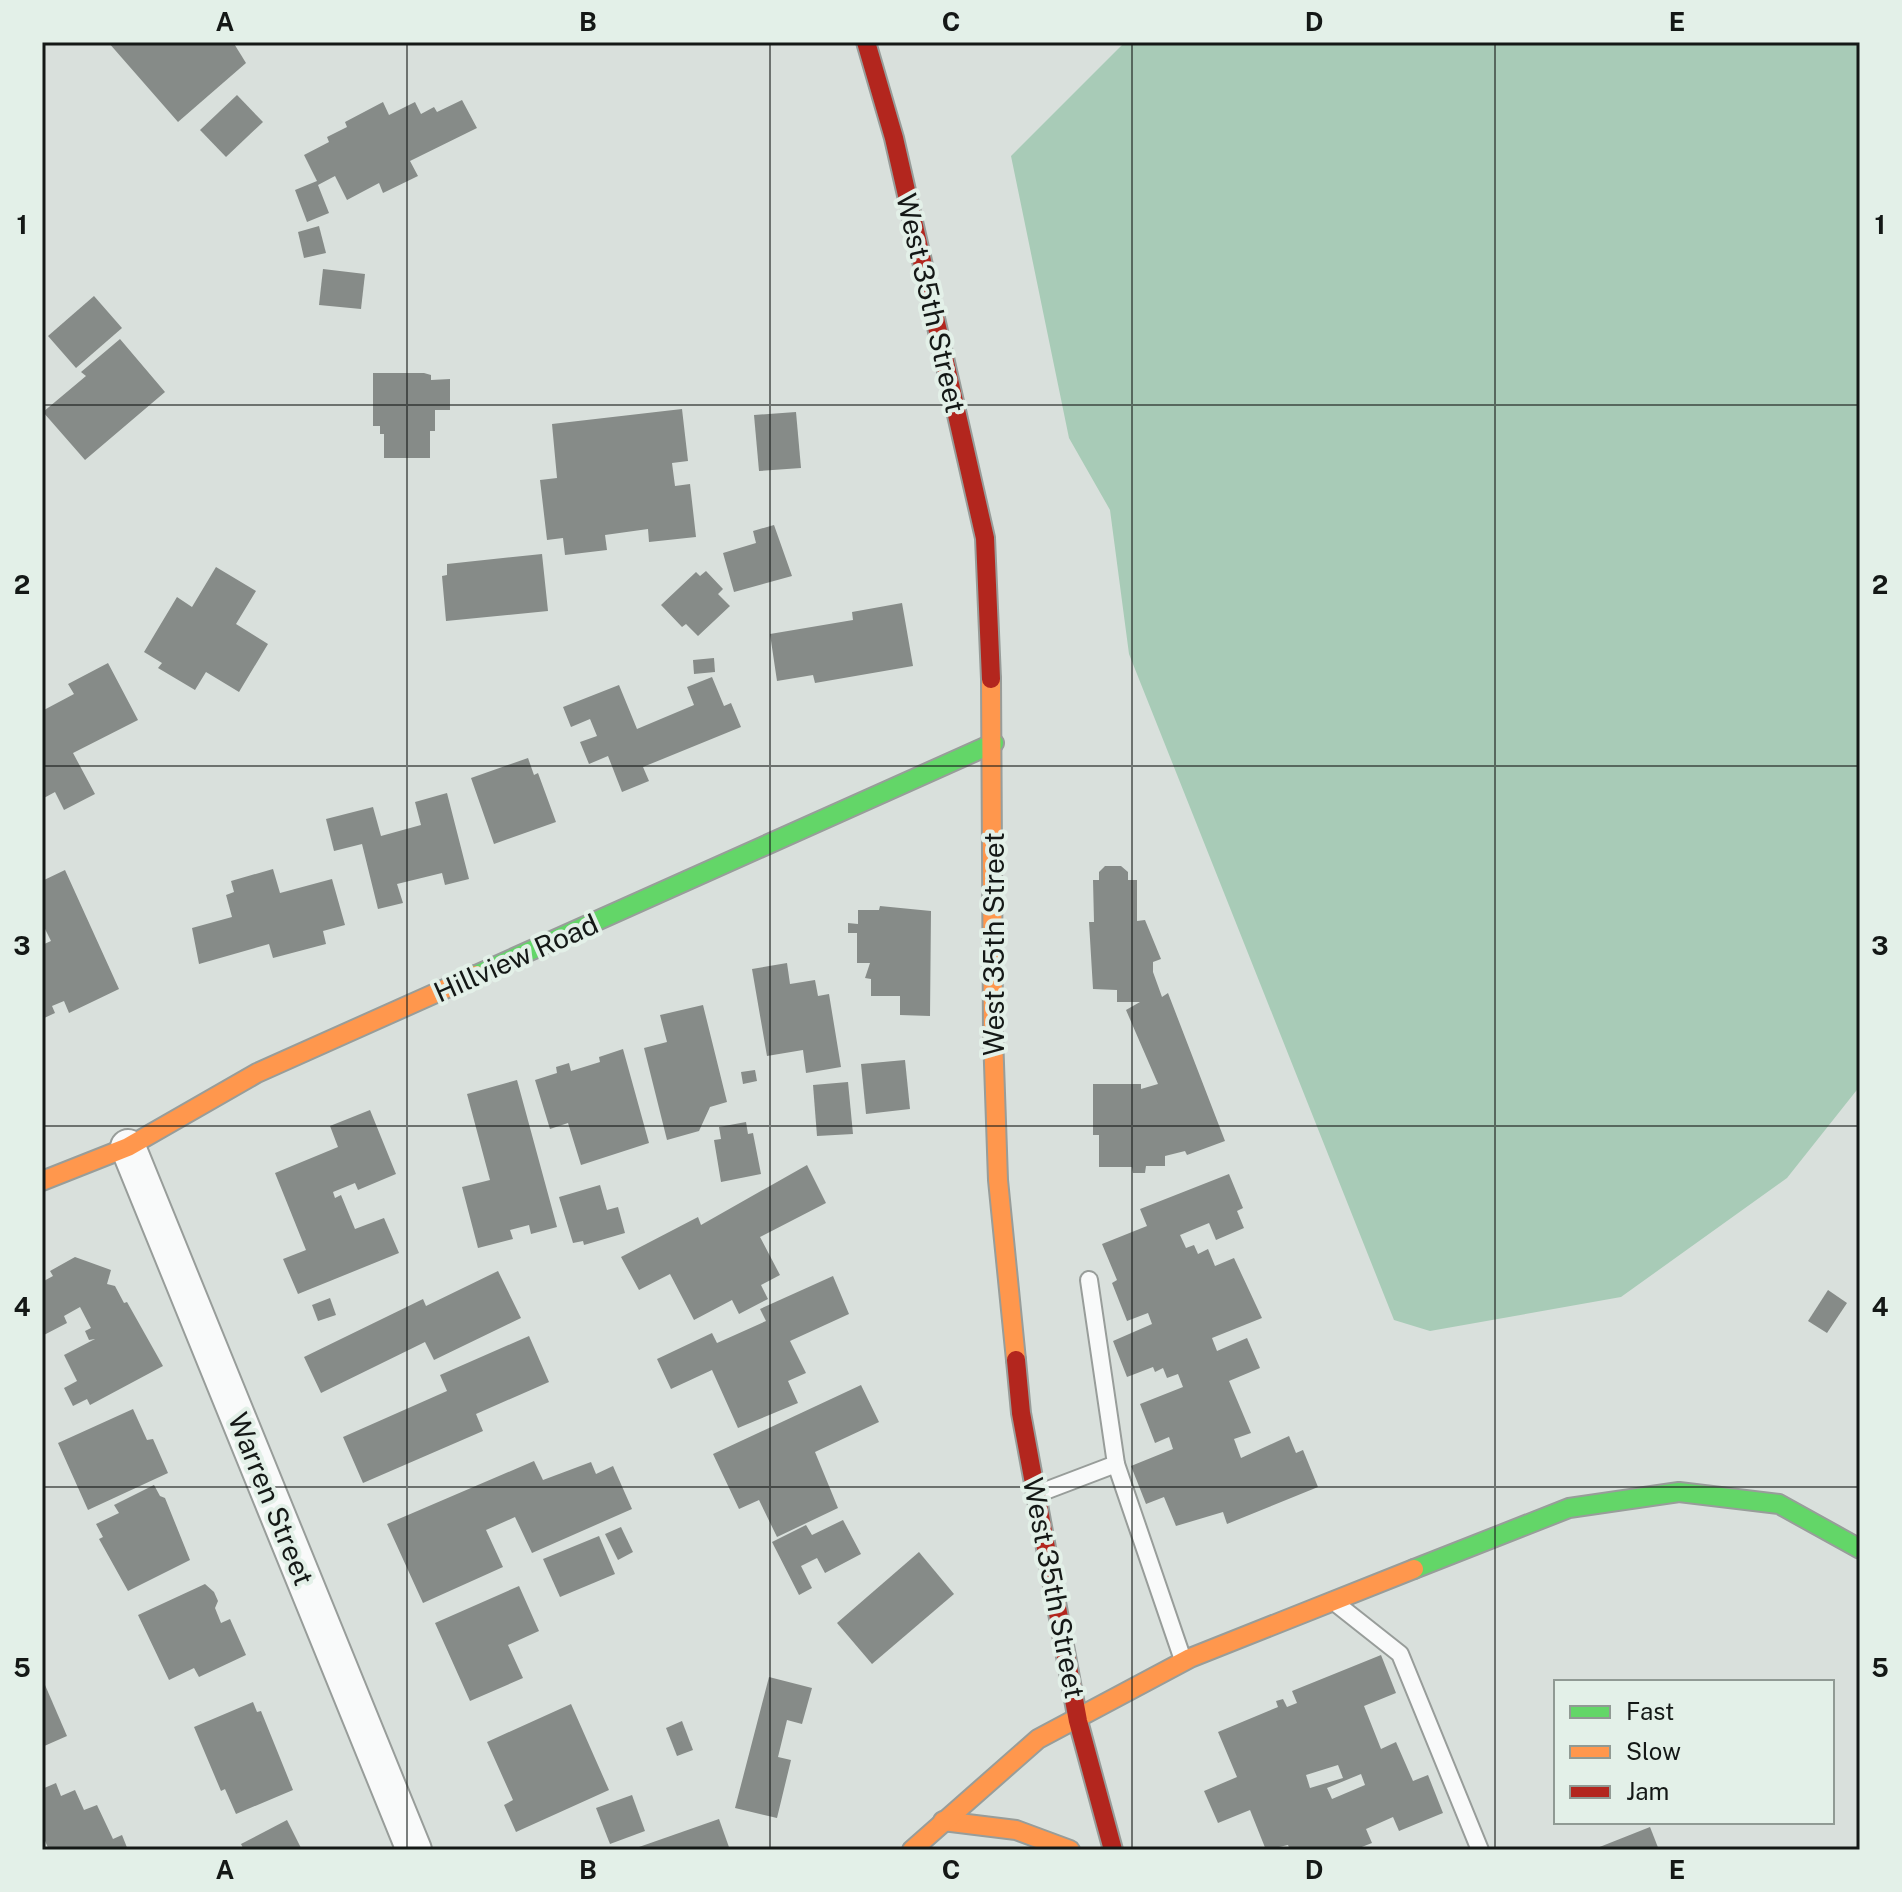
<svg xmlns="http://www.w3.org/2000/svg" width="1902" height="1892" font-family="'Public Sans',sans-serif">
	<rect width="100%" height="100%" fill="#d9e0dc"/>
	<path fill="#a8cbb7" d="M1125 42H1860V1086L1787 1178 1621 1297 1430 1331 1394 1320 1129 654 1110 510 1069 438 1011 156Z"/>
	<g fill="#868b88" fill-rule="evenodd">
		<path d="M108 42H233L246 63 178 122Z"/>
		<path d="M237 95 263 122 226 157 200 130Z"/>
		<path d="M462 100 477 128 410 161 418 176 383 193 379 183 347 200 335 176 318 185 329 213 307 222 295 190 317 181 304 155 329 142 327 137 347 127 345 122 383 102 389 115 415 102 421 114 434 107 437 112Z"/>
		<path d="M319 226 326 253 304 258 298 232Z"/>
		<path d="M323 269 365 274 361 309 319 305Z"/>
		<path d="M94 296 122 328 76 368 48 336Z"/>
		<path d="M120 339 165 392 85 460 43 412 86 376 81 372Z"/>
		<path d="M373 373H424L431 375V380L450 379V410H435V431H430V458H384V434H380V426H373Z"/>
		<path d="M682 409 688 461 672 463 675 486 690 484 696 537 649 542 648 529 605 535 607 550 565 555 563 538 547 540 540 480 557 478 552 424Z"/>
		<path d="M796 412 801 468 759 471 754 415Z"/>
		<path d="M774 525 792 576 734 592 723 553 756 543 753 531Z"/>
		<path d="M542 554 548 611 446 621 442 576 447 575V564Z"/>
		<path d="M216 567 256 591 236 624 268 644 239 692 206 672 195 690 158 668 162 663 144 652 177 597 192 607Z"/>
		<path d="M706 571 723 589 718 594 730 606 698 636 686 624 682 627 661 605 696 572 700 576Z"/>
		<path d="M902 603 913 666 815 683 813 675 777 681 770 634 853 620 852 612Z"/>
		<path d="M714 658 715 672 694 674 693 660Z"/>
		<path d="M108 663 138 720 73 753 95 794 64 810 55 792 42 799V711L74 694 68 684Z"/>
		<path d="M712 677 724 706 731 703 741 727 643 767 649 781 622 792 608 756 589 764 580 742 597 736 590 719 571 727 563 707 619 685 637 729 694 705 687 687Z"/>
		<path d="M528 758 534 775 538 773 556 822 494 844 471 778Z"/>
		<path d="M447 793 469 879 445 885 442 873 397 884 403 903 378 909 362 844 334 851 326 819 373 807 381 836 421 825 415 802Z"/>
		<path d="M1105 866H1121L1128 872V880H1137V921L1145 920 1161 959 1153 962V972L1162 997 1168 993 1225 1141 1187 1155 1185 1151 1165 1156V1166H1146L1145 1173H1133L1132 1167H1099V1135H1093V1084H1141V1089L1158 1084 1126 1010 1140 1002H1117V990L1093 989 1089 922H1094L1093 880H1099V872Z"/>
		<path d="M273 869 280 893 332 879 345 925 323 931 326 944 273 958 269 944 199 964 192 928 232 917 226 895 234 892 231 881Z"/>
		<path d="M65 870 119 989 69 1013 64 1001 52 1006 55 1013 42 1019V945L51 941 42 923V881Z"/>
		<path d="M880 906 931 911 930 1016 900 1015V996H871V979L865 978 870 963H857V933H848V923L858 924V910H879Z"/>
		<path d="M787 963 790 984 815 980 818 996 829 994 841 1067 806 1073 803 1050 767 1056 752 969Z"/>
		<path d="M703 1005 727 1102 710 1107 699 1131 667 1140 644 1048 667 1042 660 1015Z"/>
		<path d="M623 1049 649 1143 581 1165 568 1123 550 1129 535 1080 557 1073 556 1067 569 1063 571 1071 600 1062 599 1057Z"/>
		<path d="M905 1060 910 1109 866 1114 861 1064Z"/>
		<path d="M755 1070 757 1081 743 1084 741 1072Z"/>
		<path d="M517 1080 557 1227 531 1234 529 1225 510 1230 513 1239 478 1248 462 1187 490 1180 467 1094Z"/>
		<path d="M848 1082 853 1134 817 1136 813 1085Z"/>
		<path d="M370 1110 396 1174 358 1190 355 1183 333 1192 335 1198 341 1195 355 1229 384 1218 399 1253 298 1294 283 1259 306 1250 275 1173 338 1147 330 1126Z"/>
		<path d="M746 1122 748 1134 753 1133 761 1174 721 1182 714 1140 721 1139 719 1127Z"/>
		<path d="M807 1165 826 1203 760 1237 780 1275 761 1285 768 1299 739 1314 732 1300 694 1320 670 1274 639 1290 621 1257 698 1217 701 1225Z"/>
		<path d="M1229 1174 1243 1208 1237 1211 1244 1228 1216 1240 1209 1223 1180 1235 1186 1248 1194 1245 1198 1254 1208 1249 1215 1266 1234 1258 1262 1318 1212 1338 1217 1351 1247 1338 1260 1368 1229 1381 1251 1433 1234 1439 1241 1458 1289 1436 1296 1453 1303 1450 1318 1487 1227 1524 1223 1512 1176 1526 1164 1497 1146 1504 1131 1466 1173 1449 1169 1437 1155 1443 1140 1404 1183 1387 1178 1374 1167 1378 1163 1368 1155 1372 1153 1367 1127 1377 1113 1341 1152 1324 1148 1313 1127 1321 1112 1283 1117 1280 1102 1244 1147 1226 1140 1209Z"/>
		<path d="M600 1185 607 1210 618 1207 625 1233 584 1245 583 1241 573 1243 559 1197Z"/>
		<path d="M75 1257 111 1270 107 1284 115 1286 124 1303 127 1302 163 1366 90 1405 87 1399 73 1406 64 1388 77 1381 64 1355 95 1339 89 1340 85 1331 91 1328 80 1307 64 1316 67 1323 42 1336V1282L53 1276 50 1271Z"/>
		<path d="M498 1271 521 1318 434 1360 425 1342 321 1393 304 1357 423 1299 426 1306Z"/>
		<path d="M833 1276 849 1314 790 1341 806 1373 788 1381 798 1403 738 1428 712 1370 671 1389 657 1359 712 1333 717 1343 766 1321 760 1309Z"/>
		<path d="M1828 1290 1847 1303 1827 1333 1808 1321Z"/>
		<path d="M330 1298 336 1315 318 1321 312 1305Z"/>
		<path d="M529 1336 549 1382 476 1414 483 1431 363 1483 343 1437 447 1391 440 1375Z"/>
		<path d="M861 1385 879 1422 815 1452 838 1508 777 1537 759 1500 739 1509 713 1454Z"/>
		<path d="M133 1409 147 1440 153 1439 168 1473 88 1510 58 1443Z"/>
		<path d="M534 1461 543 1480 591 1462 596 1474 613 1466 632 1509 532 1553 515 1517 486 1530 503 1567 423 1603 387 1524Z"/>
		<path d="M154 1485 160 1496 165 1498 190 1560 128 1591 99 1539 103 1537 96 1524 119 1513 114 1505Z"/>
		<path d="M843 1520 861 1554 825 1573 817 1558 801 1566 812 1588 799 1595 772 1542 806 1525 812 1535Z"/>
		<path d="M621 1527 633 1552 618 1560 605 1534Z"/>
		<path d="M599 1536 615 1574 560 1597 543 1559Z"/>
		<path d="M919 1552 954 1594 872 1664 837 1623Z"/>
		<path d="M205 1584 214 1592 218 1601 215 1608 221 1623 230 1619 246 1655 199 1677 194 1668 169 1680 138 1615Z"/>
		<path d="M519 1586 539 1631 508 1645 523 1678 470 1701 435 1623Z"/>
		<path d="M1381 1655 1396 1693 1364 1706 1381 1749 1396 1742 1413 1781 1428 1775 1443 1813 1399 1831 1393 1817 1366 1829 1372 1843 1354 1850H1290L1288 1845 1266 1850 1250 1810 1218 1823 1204 1791 1237 1777 1218 1732 1278 1707 1276 1701 1283 1699 1287 1707 1297 1703 1292 1691ZM1338 1765 1343 1778 1310 1788 1306 1775ZM1361 1774 1365 1785 1332 1799 1327 1788Z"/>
		<path d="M769 1677 812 1688 802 1724 787 1720 778 1757 791 1760 777 1818 735 1808Z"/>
		<path d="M42 1678 67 1736 42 1747Z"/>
		<path d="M253 1702 257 1712 261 1711 293 1790 236 1814 225 1789 221 1791 194 1727Z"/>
		<path d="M571 1704 609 1790 516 1832 504 1805 513 1800 487 1742Z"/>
		<path d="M682 1721 693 1750 677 1756 666 1728Z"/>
		<path d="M56 1783 61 1796 75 1790 84 1810 97 1805 113 1839 122 1835 128 1850H49L42 1834V1789Z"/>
		<path d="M632 1795 645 1831 610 1844 596 1808Z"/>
		<path d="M719 1819 730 1850H640L639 1847Z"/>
		<path d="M287 1820 302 1850H244L241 1844Z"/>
		<path d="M1650 1827 1659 1850H1592Z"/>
	</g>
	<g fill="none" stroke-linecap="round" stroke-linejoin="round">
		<defs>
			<g id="lane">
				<path d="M1116 1464 1183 1660"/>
				<path d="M1037 1494 1116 1464 1089 1280"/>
				<path d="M1338 1605 1400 1654 1480 1850"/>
			</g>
			<path id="street" d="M128 1147 414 1850"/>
			<g id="fast">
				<path d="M476 975 994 743"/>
				<path d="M1414 1569 1569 1508 1679 1492 1779 1504 1860 1549"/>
			</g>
			<g id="slow">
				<path d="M991 679 993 1035 998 1180 1016 1360"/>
				<path d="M42 1181 128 1147 257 1073 476 975"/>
				<path d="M943 1821 1016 1830 1070 1850"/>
				<path d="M912 1850 1038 1739 1190 1658 1414 1569"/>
			</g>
			<g id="jam">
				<path d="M866 42 894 138 985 538 991 679"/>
				<path d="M1016 1360 1021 1413 1078 1721 1113 1850"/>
			</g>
		</defs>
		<use href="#lane" stroke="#989d9a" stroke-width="20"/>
		<use href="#street" stroke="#989d9a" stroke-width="38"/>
		<use href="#fast" stroke="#989d9a" stroke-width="22"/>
		<use href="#slow" stroke="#989d9a" stroke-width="22"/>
		<use href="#jam" stroke="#989d9a" stroke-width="22"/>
		<use href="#lane" stroke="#f9fafa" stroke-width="16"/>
		<use href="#street" stroke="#f9fafa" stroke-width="34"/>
		<use href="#fast" stroke="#63d668" stroke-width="18"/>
		<use href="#slow" stroke="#ff974d" stroke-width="18"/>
		<use href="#jam" stroke="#b3261e" stroke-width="18"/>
	</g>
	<path fill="none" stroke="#141816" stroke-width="2" stroke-opacity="0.55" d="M407 42V1850M770 42V1850M1132 42V1850M1495 42V1850M42 405H1860M42 766H1860M42 1126H1860M42 1487H1860"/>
	<g text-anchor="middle" stroke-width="8" stroke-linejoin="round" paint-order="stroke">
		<g font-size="28" fill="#141816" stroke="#e3f0e8">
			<text transform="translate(931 303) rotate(77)" y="10">West 35th Street</text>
			<text transform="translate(994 944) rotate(-90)" y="10">West 35th Street</text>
			<text transform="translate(516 958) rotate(-24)" y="10">Hillview Road</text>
			<text transform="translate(271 1499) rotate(68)" y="10">Warren Street</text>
			<text transform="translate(1054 1588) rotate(79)" y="10">West 35th Street</text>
		</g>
	</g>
	<rect width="1902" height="1892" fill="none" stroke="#e3f0e8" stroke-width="88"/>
	<rect x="1554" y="1680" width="280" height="144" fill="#e3f0e8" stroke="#909a94" stroke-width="2"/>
	<rect x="1570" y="1706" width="40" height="12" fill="#63d668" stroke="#909a94" stroke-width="2"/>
	<text x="1626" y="1720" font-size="24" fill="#141816">Fast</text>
	<rect x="1570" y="1746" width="40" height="12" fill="#ff974d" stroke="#909a94" stroke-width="2"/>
	<text x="1626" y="1760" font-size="24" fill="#141816">Slow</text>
	<rect x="1570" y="1786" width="40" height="12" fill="#b3261e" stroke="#909a94" stroke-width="2"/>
	<text x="1626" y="1800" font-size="24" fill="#141816">Jam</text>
	<rect x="44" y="44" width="1814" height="1804" fill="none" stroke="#141816" stroke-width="3"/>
	<g font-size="26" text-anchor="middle" font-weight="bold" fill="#141816">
		<text x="225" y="31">A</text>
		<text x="588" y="31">B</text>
		<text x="951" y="31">C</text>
		<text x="1314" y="31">D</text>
		<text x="1677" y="31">E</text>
		<text x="22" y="234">1</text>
		<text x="1880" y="234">1</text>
		<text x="22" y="594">2</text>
		<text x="1880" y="594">2</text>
		<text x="22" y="955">3</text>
		<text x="1880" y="955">3</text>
		<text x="22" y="1316">4</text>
		<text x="1880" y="1316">4</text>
		<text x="22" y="1677">5</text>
		<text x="1880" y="1677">5</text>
		<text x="225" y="1879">A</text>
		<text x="588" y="1879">B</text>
		<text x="951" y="1879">C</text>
		<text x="1314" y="1879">D</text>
		<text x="1677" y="1879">E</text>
	</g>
</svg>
